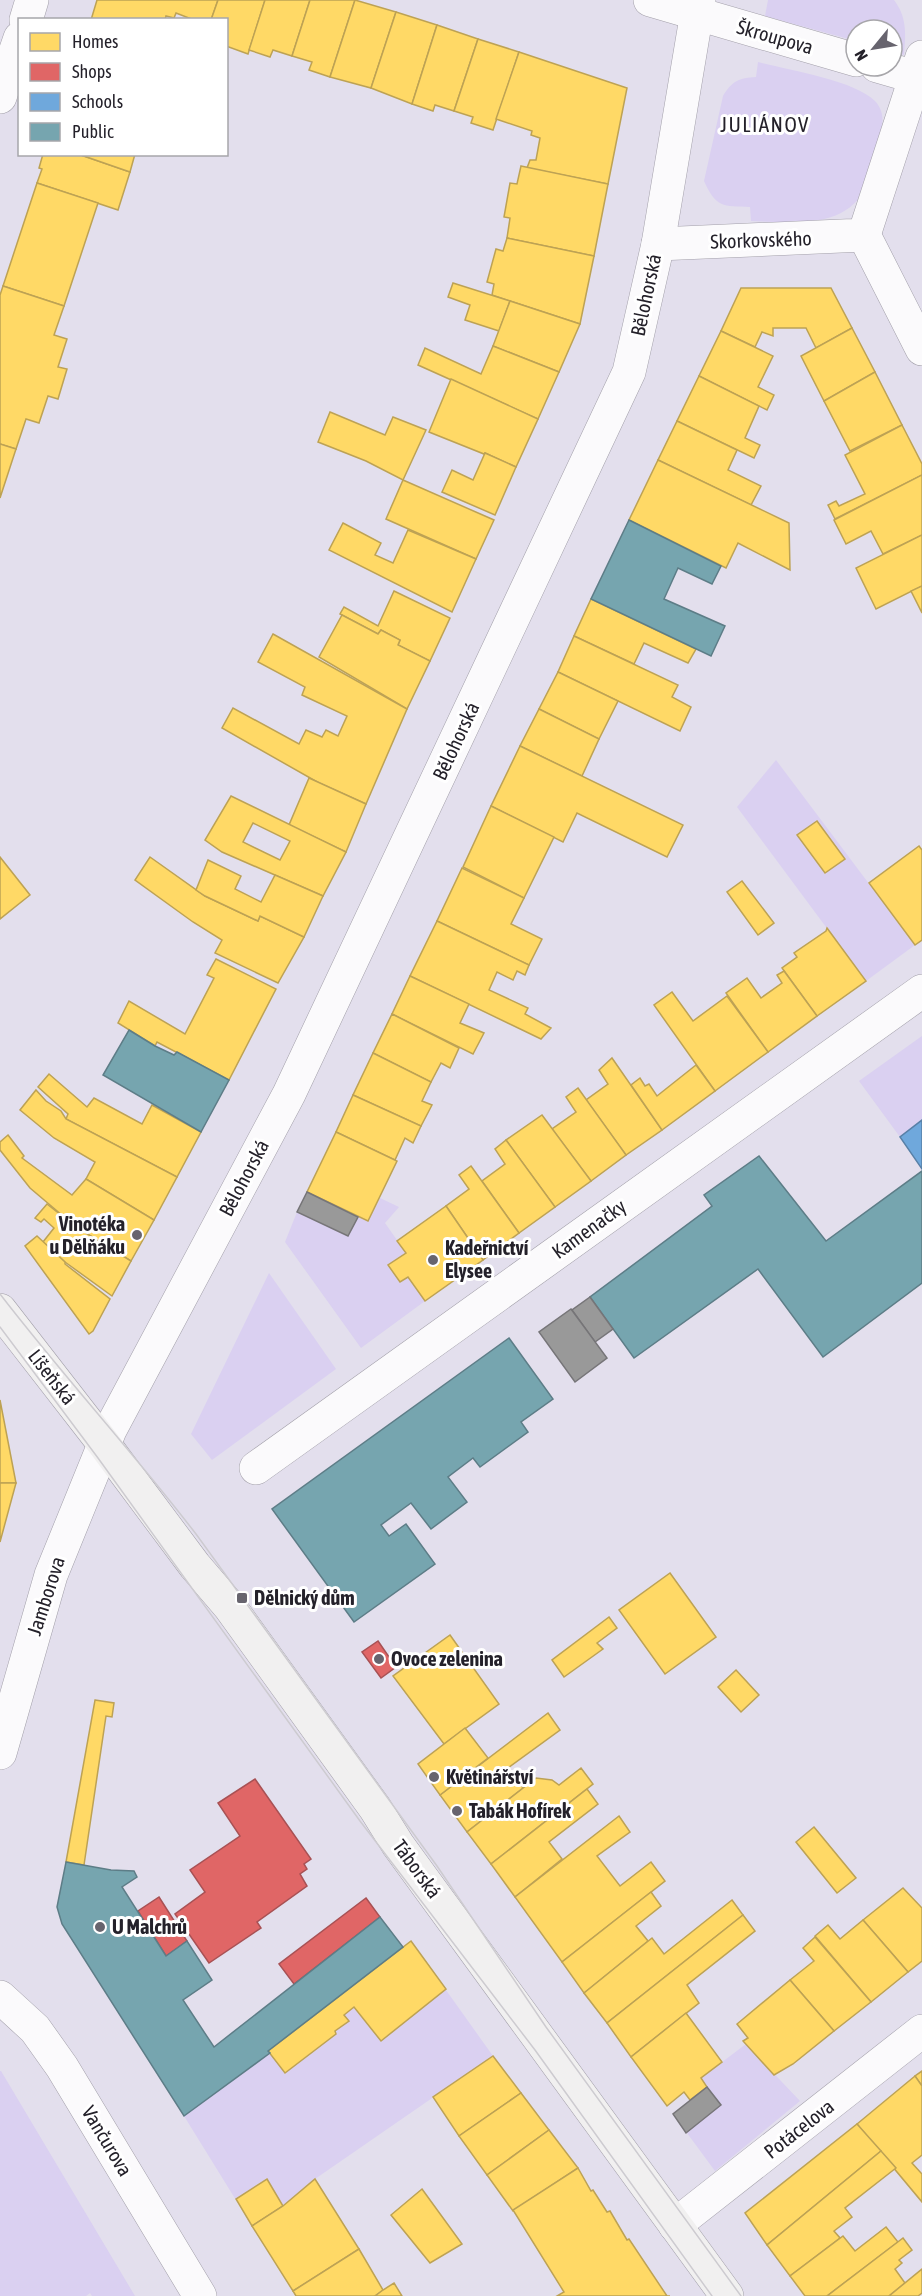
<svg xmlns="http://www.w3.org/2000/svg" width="922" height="2296" font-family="'Asap Condensed',sans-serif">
	<rect width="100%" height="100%" fill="#e3dfed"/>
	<g fill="#dad0f1">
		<path d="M768 0H894C907 17 906 34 904 55L892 51V30H856V41L765 16Z"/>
		<path d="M758 62C788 70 854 80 875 101 887 114 882 129 878 144 875 156 873 172 868 184 846 231 794 222 751 221L750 207C723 206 716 208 704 181L723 96C732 81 739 78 756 77Z"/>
		<path d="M776 760 915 945 866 981 737 807Z"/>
		<path d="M922 1036V1120L900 1137 859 1081Z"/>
		<path d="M380 1198 399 1207 385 1223 406 1253 388 1265 400 1282 408 1277 425 1301 361 1348 285 1242 297 1212 348 1236 358 1217 368 1221Z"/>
		<path d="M269 1273 336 1369 212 1460 191 1434Z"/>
		<path d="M411 1941 493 2056 315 2179 283 2206 252 2226 184 2116Z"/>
		<path d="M746 2044 800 2101 715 2171 673 2114 706 2087 701 2078Z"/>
		<path d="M0 2071H1L135 2296H92L90 2293 86 2296H0Z"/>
	</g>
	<g fill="#ffd966" stroke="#bda254" stroke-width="1.5" fill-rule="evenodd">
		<path d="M97 0H218L211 20H194L176 13 174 18 166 16 165 20H91Z"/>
		<path d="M218 0H265L248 54 226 46V20H211Z"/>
		<path d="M265 0H310L292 56 273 50 270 57 249 50Z"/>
		<path d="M310 0H355L330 77 309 70 312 62 292 56Z"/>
		<path d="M355 0 396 12 371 88 330 77Z"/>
		<path d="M396 12 437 25 412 104 371 88Z"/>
		<path d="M437 25 478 39 454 111 435 105 433 111 412 104Z"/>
		<path d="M478 39 519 52 493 130 471 123 473 117 454 111Z"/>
		<path d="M519 52 627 88 608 184 527 168 530 160H536L540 138 531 135 532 131 496 119Z"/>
		<path d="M43 154H78L130 172 118 210 37 183 42 169 39 168Z"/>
		<path d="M78 154H135L130 172Z"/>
		<path d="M521 166 608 184 594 256 507 238 510 218 504 217 510 183 517 184Z"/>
		<path d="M37 183 98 203 64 306 3 286Z"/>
		<path d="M507 238 594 256 580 324 492 295 494 284 487 282 496 249 503 251Z"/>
		<path d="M453 283 510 301 499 331 465 320 470 305 448 297Z"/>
		<path d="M3 286 64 306 54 335 67 339 58 367 67 369 58 399 48 396 39 423 26 419 16 449 0 444V295Z"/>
		<path d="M741 288H831L852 328 816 348 806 328H773V336L762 332 755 347 721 331Z"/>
		<path d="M510 301 580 324 559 372 493 346Z"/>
		<path d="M852 328 875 372 824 401 801 356Z"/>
		<path d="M721 331 773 356 758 387 774 395 767 410 699 376Z"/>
		<path d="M493 346 559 372 538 419 418 365 425 348 481 374Z"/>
		<path d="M875 372 902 425 850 451 824 401Z"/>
		<path d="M699 376 759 406 745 438 760 445 754 458 677 421Z"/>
		<path d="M451 379 538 419 516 467 485 453 484 454 429 432Z"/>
		<path d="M330 412 385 435 393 417 426 430 403 480 366 461 318 442Z"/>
		<path d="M677 421 737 450 728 470 761 486 751 505 658 460Z"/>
		<path d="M902 425 922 464V475L835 519 828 505 836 501 839 506 865 494 845 455Z"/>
		<path d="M0 444 16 449 0 498Z"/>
		<path d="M485 453 516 467 495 515 442 492 452 470 473 480Z"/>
		<path d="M658 460 789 523 790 570 738 543 726 568 629 520Z"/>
		<path d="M922 475V535L883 554 871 531 846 544 834 520Z"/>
		<path d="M403 480 494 520 476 559 386 519Z"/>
		<path d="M343 523 381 543 375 555 393 563 408 530 476 559 452 612 329 550Z"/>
		<path d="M922 535V586L876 609 856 568Z"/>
		<path d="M922 586V613L911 591Z"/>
		<path d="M394 591 450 618 430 661 398 645 400 640 381 630 378 634 340 614 344 607 378 626Z"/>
		<path d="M591 599 696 649 688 663 644 643 634 664 574 636Z"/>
		<path d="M342 615 378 634 381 630 400 640 398 645 430 661 407 709 319 657Z"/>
		<path d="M273 634 407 709 366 804 319 783 222 728 233 708 299 744 306 730 322 737 326 730 338 736 347 716 302 695 305 687 258 662Z"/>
		<path d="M574 636 678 685 672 697 691 707 680 731 558 672Z"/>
		<path d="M558 672 618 701 599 739 539 709Z"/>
		<path d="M539 709 599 739 582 776 520 746Z"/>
		<path d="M520 746 683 825 667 857 577 813 563 842 491 806Z"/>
		<path d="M309 778 366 804 346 852 289 825Z"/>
		<path d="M231 796 346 852 323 896 222 852 205 840ZM253 823 290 841 280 860 243 842Z"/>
		<path d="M491 806 554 837 524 898 463 867Z"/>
		<path d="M817 821 845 859 825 873 797 835Z"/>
		<path d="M919 846 922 850V940L915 945 869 883Z"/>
		<path d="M0 857 30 895 0 919Z"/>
		<path d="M150 857 205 896 258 921 260 916 304 937 278 983 215 953 222 940 193 922 135 880Z"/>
		<path d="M208 860 241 876 235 889 261 902 275 875 323 896 304 937 260 916 258 921 205 896 196 890Z"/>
		<path d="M462 868 524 898 511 924 542 939 529 965 437 921Z"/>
		<path d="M742 881 774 923 758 935 727 892Z"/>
		<path d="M437 921 529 965 525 975 517 971 513 980 497 972 489 990 528 1008 525 1014 551 1028 541 1039 410 976Z"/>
		<path d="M827 928 866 981 817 1016 782 968 797 957 794 953 826 931Z"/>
		<path d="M216 959 276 989 229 1080 157 1042 155 1046 118 1023 129 1001 185 1034 214 978 207 975Z"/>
		<path d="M784 971 817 1016 768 1052 726 993 747 978 761 998 782 983 777 975Z"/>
		<path d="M410 976 469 1004 460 1023 484 1033 473 1054 392 1014Z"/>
		<path d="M672 992 693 1021 727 996 768 1052 715 1091 654 1005Z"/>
		<path d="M392 1014 459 1048 450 1068 441 1063 431 1082 373 1053Z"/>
		<path d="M373 1053 431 1082 422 1101 432 1105 421 1126 353 1095Z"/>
		<path d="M612 1058 662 1130 626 1155 586 1100 608 1084 599 1070Z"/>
		<path d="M696 1065 715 1091 662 1130 631 1085 640 1078 645 1086 649 1084 657 1096Z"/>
		<path d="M49 1074 87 1107 94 1098 142 1124 152 1105 201 1132 177 1177 66 1119 68 1114 38 1087Z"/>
		<path d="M578 1088 626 1155 591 1181 552 1129 576 1112 566 1097Z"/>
		<path d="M36 1090 46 1101 61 1111 66 1119 177 1177 154 1220 86 1179 95 1162 54 1138 20 1110Z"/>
		<path d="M353 1095 421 1126 413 1143 405 1138 395 1160 336 1132Z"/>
		<path d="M542 1115 591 1181 555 1207 506 1140Z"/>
		<path d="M336 1132 397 1161 368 1221 307 1192Z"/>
		<path d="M8 1135 24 1156 22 1158 72 1195 86 1179 154 1220 131 1261 76 1227 30 1188 0 1150V1142Z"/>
		<path d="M506 1140 555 1207 519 1233 482 1181 505 1164 495 1149Z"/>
		<path d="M471 1166 519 1233 483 1260 446 1206 469 1189 459 1175Z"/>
		<path d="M47 1204 76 1227 131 1261 112 1296 65 1262 43 1242 54 1228 44 1219 41 1222 35 1218Z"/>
		<path d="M446 1206 483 1260 425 1301 408 1277 400 1282 388 1265 406 1253 397 1241Z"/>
		<path d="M37 1236 65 1262V1264L110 1299 93 1331 89 1334 25 1246Z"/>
		<path d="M0 1400 16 1483H0Z"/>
		<path d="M0 1483H16L0 1542Z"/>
		<path d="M670 1573 716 1637 665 1674 619 1610Z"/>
		<path d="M609 1617 617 1628 597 1643 603 1649 564 1677 552 1660Z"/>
		<path d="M450 1635 499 1704 444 1744 393 1676Z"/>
		<path d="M736 1670 759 1695 741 1712 718 1687Z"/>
		<path d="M95 1700 114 1703 112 1717 106 1716 84 1865 66 1862Z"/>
		<path d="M548 1713 560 1730 508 1768 523 1788 467 1832 440 1795Z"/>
		<path d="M465 1728 488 1758 440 1795 418 1764Z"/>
		<path d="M581 1768 593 1784 491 1864 467 1832 536 1778 552 1780 559 1785Z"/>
		<path d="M587 1789 598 1804 549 1842 562 1859 515 1897 491 1864Z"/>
		<path d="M619 1816 630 1832 597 1856 620 1886 651 1862 665 1881 562 1962 515 1897Z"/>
		<path d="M814 1827 856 1878 837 1893 796 1842Z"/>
		<path d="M903 1888 922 1908V1961L908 1972 863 1920Z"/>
		<path d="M651 1892 661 1906 636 1926 648 1941 584 1993 562 1962Z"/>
		<path d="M732 1900 743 1915 607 2023 584 1993 652 1938 664 1954Z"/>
		<path d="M743 1915 755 1931 687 1985 699 2003 631 2057 607 2023Z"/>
		<path d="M863 1920 908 1972 871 2002 815 1936 828 1925 840 1939Z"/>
		<path d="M815 1937 871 2002 834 2031 790 1980 814 1961 803 1948Z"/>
		<path d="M411 1941 446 1989 381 2041 354 2007 344 2015 349 2021 335 2031 336 2034 285 2073 268 2051Z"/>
		<path d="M790 1980 834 2031 793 2064 774 2075 743 2041 748 2038 737 2024Z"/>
		<path d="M686 2013 722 2062 701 2078 707 2087 690 2100 684 2092 667 2106 631 2057Z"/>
		<path d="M493 2056 521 2093 459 2136 433 2097Z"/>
		<path d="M922 2071V2086L915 2076Z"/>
		<path d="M915 2076 922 2086V2155L912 2163 922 2174V2202L857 2124Z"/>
		<path d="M521 2093 549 2130 487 2175 459 2136Z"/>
		<path d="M857 2124 881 2151 767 2245 745 2213Z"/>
		<path d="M549 2130 578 2168 513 2211 487 2175Z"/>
		<path d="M881 2151 896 2168 845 2208 852 2217 834 2231 840 2238 790 2276 767 2245Z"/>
		<path d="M578 2168 591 2191 593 2190 607 2212 610 2211 627 2240 629 2239 667 2296H670H557L564 2292 513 2210Z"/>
		<path d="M267 2179 283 2206 252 2226 236 2199Z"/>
		<path d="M315 2179 359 2249 293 2291 252 2226 283 2206Z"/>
		<path d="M422 2189 462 2244 430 2263 391 2215Z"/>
		<path d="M886 2227 898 2242 827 2296H805L790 2276 843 2236 855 2251Z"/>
		<path d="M903 2238 912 2250 899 2260 902 2263 895 2269 905 2283 889 2296H827Z"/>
		<path d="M359 2249 383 2290 375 2296H296L293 2291Z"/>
		<path d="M922 2269V2293L918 2296H889Z"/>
		<path d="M394 2283 402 2296H375L383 2290Z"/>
	</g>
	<g fill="#e06666" stroke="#a85154" stroke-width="1.5">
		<path d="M378 1641 396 1667 381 1678 362 1652Z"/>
		<path d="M255 1779 311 1859 304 1864 307 1869 300 1874 307 1886 257 1922 261 1928 209 1963 175 1914 205 1892 190 1870 240 1836 218 1803Z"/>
		<path d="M159 1897 187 1941 166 1956 138 1911Z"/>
		<path d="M366 1898 380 1917 294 1984 279 1964Z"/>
	</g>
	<path fill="#6fa8dc" stroke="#5880a7" stroke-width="1.5" d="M922 1120V1169L900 1137Z"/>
	<g fill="#76a5af" stroke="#5d7d87" stroke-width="1.5">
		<path d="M629 520 721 566 712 584 678 568 664 599 725 626 711 656 591 599Z"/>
		<path d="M129 1030 155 1046 174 1055 177 1052 229 1080 201 1132 103 1075Z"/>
		<path d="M759 1156 826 1241 922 1171V1283L823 1357 758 1269 634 1358 590 1297 712 1206 704 1195Z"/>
		<path d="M509 1338 553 1399 521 1422 528 1432 480 1467 473 1458 448 1477 467 1502 431 1529 411 1503 381 1525 389 1536 406 1524 435 1564 354 1622 272 1509Z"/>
		<path d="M66 1862 111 1870 134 1871 137 1877 122 1887 166 1956 187 1941 212 1980 183 2000 214 2047 380 1917 403 1947 268 2051 270 2053 184 2116 62 1924 57 1907Z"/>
	</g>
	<g fill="#999" stroke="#767578" stroke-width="1.5">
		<path d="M307 1192 358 1217 348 1236 297 1212Z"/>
		<path d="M590 1297 613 1329 595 1342 572 1310Z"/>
		<path d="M571 1309 607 1358 575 1382 539 1332Z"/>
		<path d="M707 2087 721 2105 686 2133 673 2114Z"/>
	</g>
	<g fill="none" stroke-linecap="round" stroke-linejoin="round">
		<defs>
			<g id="street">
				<path d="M650 0 856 60"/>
				<path d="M26 20 32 0"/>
				<path d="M877 66 922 79"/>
				<path d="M0 97 20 38"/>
				<path d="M864 235 922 349"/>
				<path d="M658 244 864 235 922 57"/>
				<path d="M256 1468 922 991"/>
				<path d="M0 1753 51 1575 110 1430 289 1094 629 372 658 244 699 0"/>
				<path d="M0 1997 35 2029 62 2067 200 2296"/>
				<path d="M675 2225 922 2031"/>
			</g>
			<path id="secondary" d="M0 1310 104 1444 195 1566 230 1607 375 1808 398 1845 727 2296"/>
		</defs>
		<use href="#street" stroke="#a29fa9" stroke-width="34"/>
		<use href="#secondary" stroke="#a29fa9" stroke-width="34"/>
		<use href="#street" stroke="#fbfafc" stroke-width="33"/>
		<use href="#secondary" stroke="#f1f0f0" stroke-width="33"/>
		<g stroke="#cdcbd0" stroke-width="1.5">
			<path d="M0 1294C63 1376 133 1452 196 1534L437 1866 546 2027 741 2296"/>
			<path d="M0 1327 98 1458 360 1821 535 2050 712 2296"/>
		</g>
	</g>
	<g fill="#67646e" stroke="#fff" stroke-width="2">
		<circle cx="137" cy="1235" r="6"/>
		<circle cx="433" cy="1260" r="6"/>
		<rect x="236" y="1592" width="12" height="12" rx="3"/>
		<circle cx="379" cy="1659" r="6"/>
		<circle cx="434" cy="1777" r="6"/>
		<circle cx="457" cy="1811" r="6"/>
		<circle cx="100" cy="1927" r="6"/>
	</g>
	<g text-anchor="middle" stroke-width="6" stroke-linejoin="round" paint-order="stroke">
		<g font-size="20" fill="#24212a" stroke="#fff">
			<text transform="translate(775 37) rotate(16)" y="7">Škroupova</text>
			<text transform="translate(761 240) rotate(-2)" y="7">Skorkovského</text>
			<text transform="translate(646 295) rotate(-78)" y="7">Bělohorská</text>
			<text transform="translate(456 741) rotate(-65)" y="7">Bělohorská</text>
			<text transform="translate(244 1178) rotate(-62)" y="7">Bělohorská</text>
			<text transform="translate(589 1229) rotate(-36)" y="7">Kamenačky</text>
			<text transform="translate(52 1377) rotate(52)" y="7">Líšeňská</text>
			<text transform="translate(46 1596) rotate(-72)" y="7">Jamborova</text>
			<text transform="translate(417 1869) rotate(54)" y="7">Táborská</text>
			<text transform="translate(799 2129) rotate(-38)" y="7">Potácelova</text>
			<text transform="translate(107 2141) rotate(59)" y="7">Vančurova</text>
		</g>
		<g font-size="20" font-weight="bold" fill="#24212a" stroke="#fff" text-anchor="start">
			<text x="125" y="1231" text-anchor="end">Vinotéka<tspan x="125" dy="23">u Dělňáku</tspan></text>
			<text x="445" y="1255">Kadeřnictví<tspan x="445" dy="23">Elysee</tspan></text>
			<text x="254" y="1605">Dělnický dům</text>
			<text x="391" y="1666">Ovoce zelenina</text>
			<text x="446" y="1784">Květinářství</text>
			<text x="469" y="1818">Tabák Hofírek</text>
			<text x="112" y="1934">U Malchrů</text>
		</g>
		<g font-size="21" letter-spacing="1.5" fill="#24212a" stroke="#fff">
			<text x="765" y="132">JULIÁNOV</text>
		</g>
	</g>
	<rect x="18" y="18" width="210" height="138" fill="#ffffff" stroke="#a7a6aa" stroke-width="1.5"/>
	<rect x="30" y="33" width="30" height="18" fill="#ffd966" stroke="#a7a6aa" stroke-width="1.5"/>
	<text x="72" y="48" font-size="18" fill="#24212a">Homes</text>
	<rect x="30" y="63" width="30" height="18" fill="#e06666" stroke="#a7a6aa" stroke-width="1.5"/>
	<text x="72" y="78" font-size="18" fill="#24212a">Shops</text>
	<rect x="30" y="93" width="30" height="18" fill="#6fa8dc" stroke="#a7a6aa" stroke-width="1.5"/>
	<text x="72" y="108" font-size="18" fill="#24212a">Schools</text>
	<rect x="30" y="123" width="30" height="18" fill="#76a5af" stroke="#a7a6aa" stroke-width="1.5"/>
	<text x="72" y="138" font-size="18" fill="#24212a">Public</text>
	<g transform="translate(874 48) rotate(240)"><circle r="28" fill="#ffffff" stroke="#a7a6aa" stroke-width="1.5"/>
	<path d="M0-4.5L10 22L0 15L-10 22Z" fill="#67646e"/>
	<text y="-9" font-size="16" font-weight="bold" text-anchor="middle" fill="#24212a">N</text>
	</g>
</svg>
